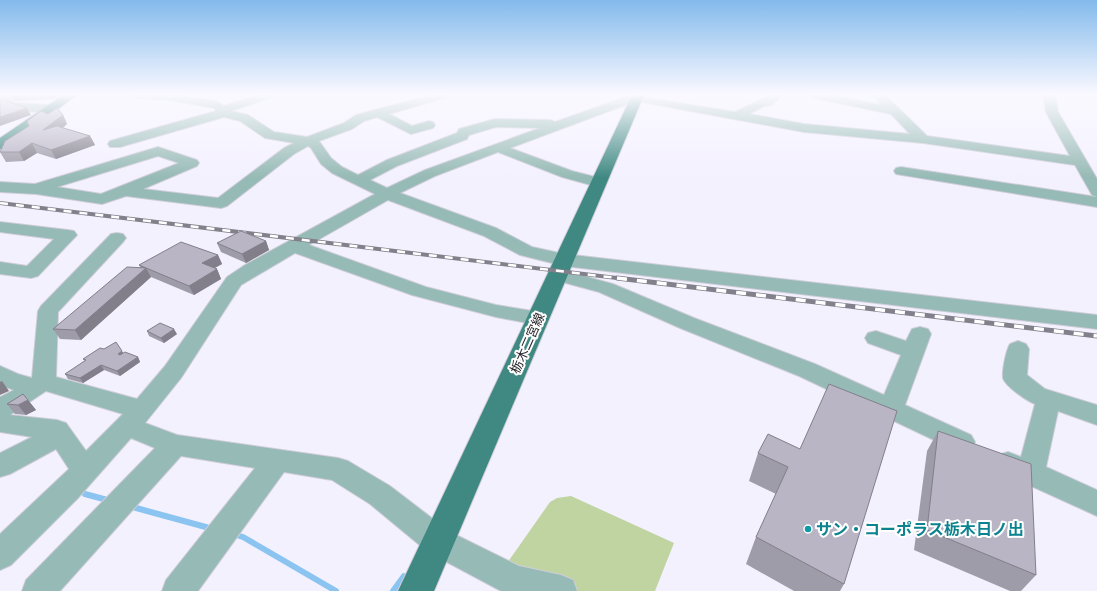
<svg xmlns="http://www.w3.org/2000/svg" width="1097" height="591" font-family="'Nunito Sans','Noto Sans JP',sans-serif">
	<rect width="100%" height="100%" fill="#f4f1ff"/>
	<path fill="#c0d4a2" d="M571 496 674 543 655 591H574L503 569 550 502 557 498Z"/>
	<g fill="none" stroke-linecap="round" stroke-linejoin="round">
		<g stroke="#8bc4f1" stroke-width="6">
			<path d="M85 494 111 501"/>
			<path d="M129 506 213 529"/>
			<path d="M233 534 243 537 336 591"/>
			<path d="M393 591 404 576 409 579"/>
		</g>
		<defs>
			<g id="minor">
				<path d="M0 95H10L11 101 16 103 53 105 59 109C53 117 12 109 2 105Z"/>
				<path d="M130 95H177L217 101 224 106 257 95H275L273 97 231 111 248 115 274 132 307 137 344 123 356 115 431 95H450L448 97 389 114 412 126 429 121 433 122 435 125 433 128 411 134 377 117 364 121 352 129 319 141 331 158 342 167 358 175 387 160 457 133 459 129 495 119 550 120 555 122 631 95 735 112 770 95H784L771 105 765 106 749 114 804 124 910 134 891 114 814 98 808 95H831L882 105 872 95H885L927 136 1070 156 1046 112 1043 95H1055L1058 112 1097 179V197L1092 195 1075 165 923 143 804 132 636 101 510 148 572 171 603 179 606 182 603 185 598 187 562 177 498 152 435 176 400 193 496 228 532 247 564 254 1097 315V329L564 266 520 255 484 236 388 200 309 245 426 287 496 305 545 313 548 318 545 323 538 325 496 317 412 295 295 253 241 285 181 378 145 423 177 435 338 458 348 461 390 486 450 532 519 566 561 575 573 580 577 591H501L428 552 370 504 332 480 284 472 198 591H162L166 580 255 468 181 456 60 591H22L26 580 155 448 131 438 78 498 11 565 0 570V534L69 469 56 449 10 474 0 477V453L32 437 0 432V397L14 390 0 385V366L18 374 32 378 38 311 41 306 111 234 117 233 123 234 126 238 123 242 58 312 56 377 137 399 165 366 227 277 245 265 375 194 332 173 321 164 311 148 308 146 294 154 227 206 221 208 126 196 102 204 36 194 0 192V182L35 184 158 147 197 160 199 163 197 166 143 189 218 198 284 148 294 143 265 138 240 121 224 117 120 147H110L108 144 110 141 216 111 214 108 170 100 136 98ZM496 127 540 128 425 170 387 188 370 180 397 166 467 139 469 135ZM158 156 179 163 101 194 57 187ZM46 391 123 414 86 451 66 423 57 420 10 415Z"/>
				<path d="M901 167 1097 197V207L896 174 894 171 896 168Z"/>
				<path d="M0 222 68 230 74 231 77 235 38 276 31 278 0 274V262L27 266 54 239 0 232Z"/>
				<path d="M558 269 613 284 694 318 815 364 884 395 901 355 868 343 865 338 868 333 876 331 906 341 912 329 920 327 928 329 931 334 905 405 971 435 975 442 971 449 962 452 953 449 799 376 680 328 599 292 551 279 548 275 551 271Z"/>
				<path d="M1018 341 1026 344 1029 349 1027 375 1045 389 1097 405V425L1058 411 1046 467 1097 490V516L998 471 994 463 998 455 1008 452 1021 457 1035 404C1027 401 1005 386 1003 378 1002 371 1006 350 1010 344Z"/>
			</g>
			<g id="major">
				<path d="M63 95H77L5 148 0 149V138Z"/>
				<path d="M632 95H644L434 591H398Z"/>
			</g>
		</defs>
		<use href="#minor" stroke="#cfcdd9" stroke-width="2"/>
		<use href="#major" stroke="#cfcdd9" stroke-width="2"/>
		<use href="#minor" fill="#96bab5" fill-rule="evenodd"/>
		<use href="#major" fill="#3f8982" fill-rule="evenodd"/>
		<defs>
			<path id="rail-far1" d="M0 203 625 279"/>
			<path id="rail" d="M617 278 1097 336"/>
		</defs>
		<use href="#rail-far1" stroke="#82808a" stroke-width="4"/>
		<use href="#rail" stroke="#82808a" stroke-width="5"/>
		<use href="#rail-far1" stroke="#fff" stroke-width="2.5" stroke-dasharray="8" stroke-linecap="butt"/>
		<use href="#rail" stroke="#fff" stroke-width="3.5" stroke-dasharray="10" stroke-linecap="butt"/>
	</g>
	<g fill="#9f9ca9">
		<path d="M10 95H59L53 99 16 101 12 100Z"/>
		<path d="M48 114 63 115 67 124 63 128 90 136 95 145 56 159 37 153 24 161 6 162 0 152 29 126Z"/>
		<path d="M266 241 269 250 246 263 221 252 217 243Z"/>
		<path d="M218 255 222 264 214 268 217 269 221 279 194 295 151 277 81 340 60 339 53 329 141 268 139 265Z"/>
		<path d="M147 331 177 334 164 343 149 336Z"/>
		<path d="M123 353 138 357 140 362 120 376 104 370 83 383 68 379 65 374 85 361 83 359Z"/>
		<path d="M23 394 36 410 26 415 15 414 7 404Z"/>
		<path d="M938 431 1036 575 1021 591H1010L914 550 927 451Z"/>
		<path d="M800 449 844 584 840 591H794L746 564 756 537 776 494 749 481 758 453Z"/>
	</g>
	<g fill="#827f8a">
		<path d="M51 95H59L53 99Z"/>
		<path d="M27 108 31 115 0 126V117Z"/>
		<path d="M63 115 67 124 48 139 43 130Z"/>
		<path d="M90 136 95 145 56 159 51 150Z"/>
		<path d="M32 143 37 153 24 161 19 152Z"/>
		<path d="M266 241 269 250 246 263 242 254Z"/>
		<path d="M218 255 222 264 206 273 202 263Z"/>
		<path d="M146 268 151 277 81 340 75 330Z"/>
		<path d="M217 269 221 279 194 295 189 286Z"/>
		<path d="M174 329 177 334 164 343 161 338Z"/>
		<path d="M122 351 125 356 118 354Z"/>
		<path d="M138 357 140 362 120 376 117 371Z"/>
		<path d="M101 365 104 370 83 383 80 378Z"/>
		<path d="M2 381 9 391 0 395V382Z"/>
		<path d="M28 400 36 410 26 415 18 405Z"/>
	</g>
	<g fill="#b9b5c5" stroke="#827f8a">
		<path d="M0 99 27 108 0 117Z"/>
		<path d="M57 108 63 115 43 130 57 126 90 136 51 150 32 143 19 152H0L5 141 29 126 27 121 41 111 48 114Z"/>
		<path d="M241 231 266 241 242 254 217 243Z"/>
		<path d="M181 242 218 255 202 263 217 269 189 286 139 265Z"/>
		<path d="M127 267 146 268 75 330 53 329Z"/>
		<path d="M160 323 174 329 161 338 147 331Z"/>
		<path d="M116 342 122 351 118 354 120 355 125 352 138 357 117 371 101 365 80 378 65 374 86 360 83 359 100 348 104 349Z"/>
		<path d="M829 384 897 411 844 584 756 537 788 467 758 453 768 434 800 449Z"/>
		<path d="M23 394 28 400 18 405 7 404Z"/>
		<path d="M938 431 1031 464 1036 575 927 530Z"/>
	</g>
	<linearGradient id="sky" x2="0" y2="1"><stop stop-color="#83baec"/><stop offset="0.53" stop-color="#faf9ff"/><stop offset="1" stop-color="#faf9ff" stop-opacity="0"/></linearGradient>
	<rect width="1097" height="178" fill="url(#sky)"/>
	<circle fill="#0f9aa8" stroke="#fff" stroke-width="1.5" cx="808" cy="529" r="4"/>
	<g text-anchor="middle" stroke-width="4" stroke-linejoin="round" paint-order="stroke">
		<g font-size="13" fill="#28272d" stroke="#fff">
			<text transform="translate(527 343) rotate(-66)" y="5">栃木二宮線</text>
		</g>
		<g font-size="16" font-weight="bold" fill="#0d838f" stroke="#fff" text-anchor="start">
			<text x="816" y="535">サン・コーポラス栃木日ノ出</text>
		</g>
	</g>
</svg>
